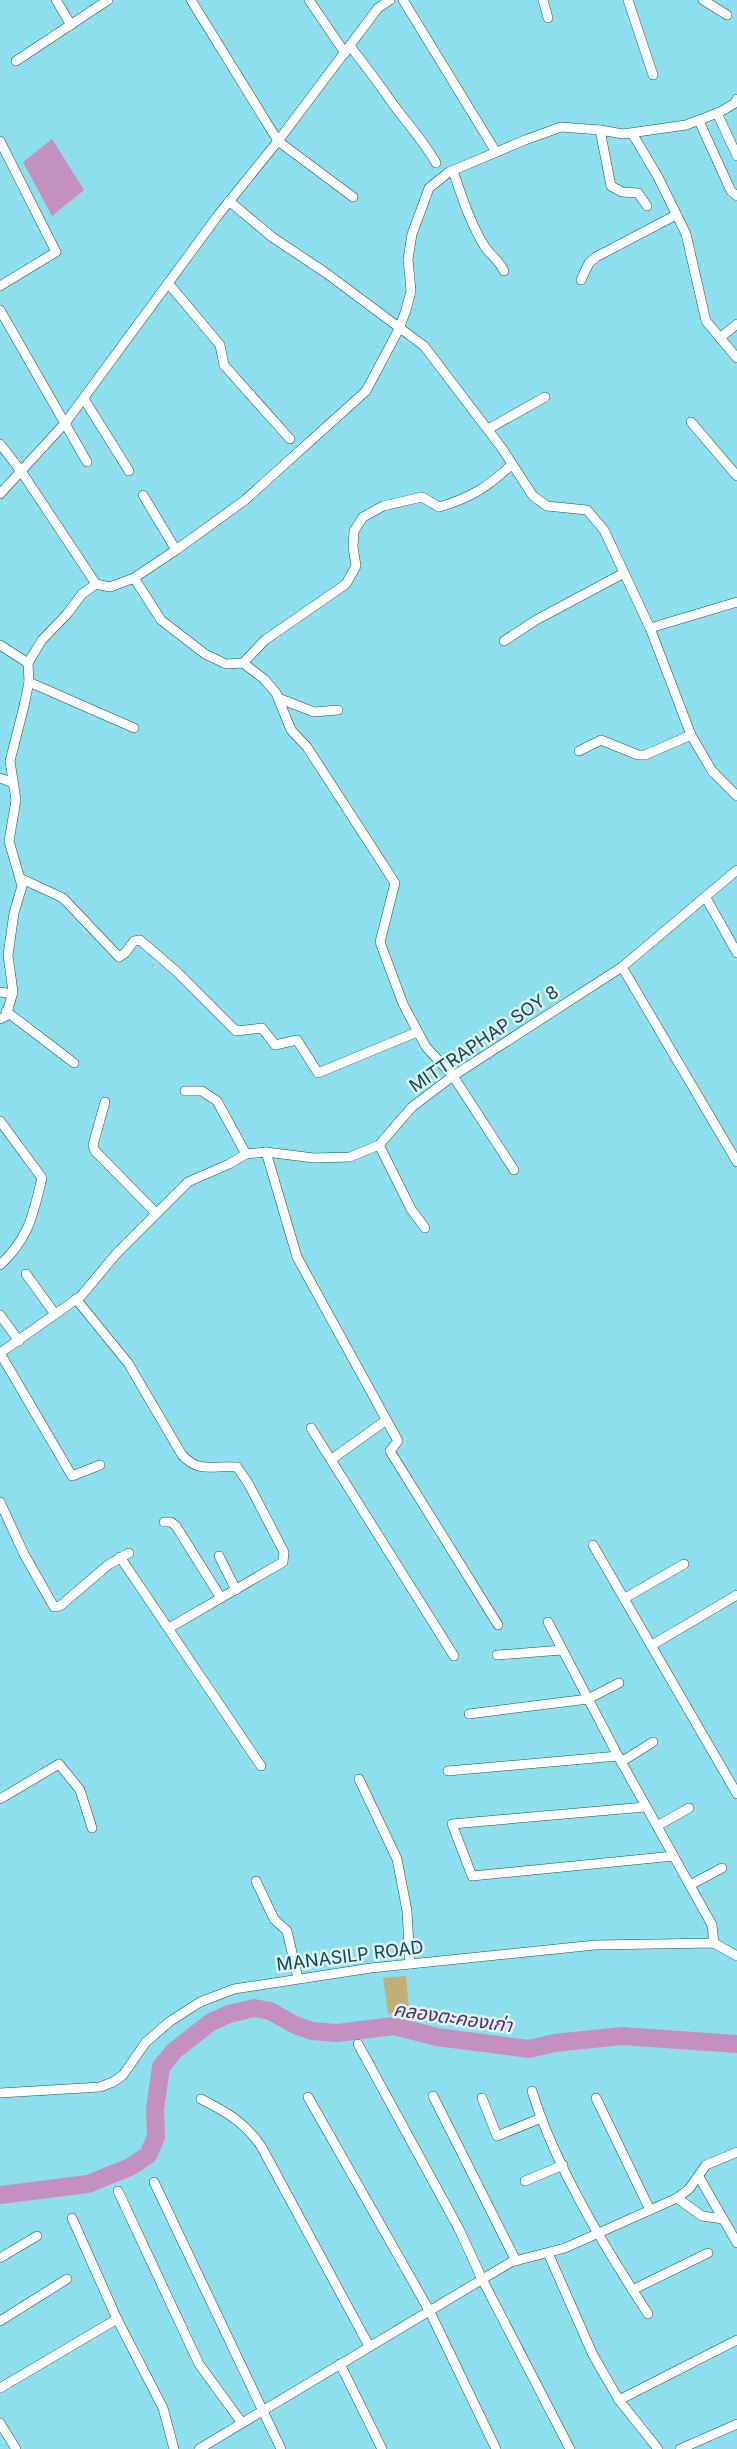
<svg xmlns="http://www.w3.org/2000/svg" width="737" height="2449" font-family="Inter,'Noto Sans Thai',sans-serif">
	<rect width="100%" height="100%" fill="#8edfed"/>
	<path fill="#c3ae76" d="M406 1976 409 2010 388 2014 383 1978Z"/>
	<path fill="#c490bf" d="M52 139 84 190 52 216 23 162Z"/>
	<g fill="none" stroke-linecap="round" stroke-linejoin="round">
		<path stroke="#c490bf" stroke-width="18" d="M0 2195 88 2184 130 2167 148 2155 156 2137 155 2109 161 2067 174 2051 211 2022 229 2014 254 2008 270 2011 295 2025 312 2031 337 2033 394 2026 437 2037 529 2049 554 2043 622 2036 737 2044"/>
		<defs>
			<g id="minor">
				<path d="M56 0 71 25"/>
				<path d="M191 0 278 141 353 197"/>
				<path d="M309 0 345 53"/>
				<path d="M403 0 496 152"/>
				<path d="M543 0 548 18"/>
				<path d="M628 0 653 75"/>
				<path d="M703 0 727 15"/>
				<path d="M350 46C364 64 377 81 390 100 405 121 423 140 436 163"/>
				<path d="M16 61 108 0"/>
				<path d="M717 113 737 156"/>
				<path d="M699 121 731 191 737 196"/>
				<path d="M600 130 611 186 622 192 638 193 647 206"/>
				<path d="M632 133 658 177 686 234 706 321 737 358"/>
				<path d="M0 141 56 252 0 286"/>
				<path d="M453 171C462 197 470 223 485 247 491 256 499 260 504 271"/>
				<path d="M229 201 272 237 326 273 424 346 501 447 533 496 547 506 587 510 604 530 650 628 691 735 712 771 737 796"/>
				<path d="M581 280 589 263 596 257 676 215"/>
				<path d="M168 283 220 345 224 365 290 439"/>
				<path d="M0 310 87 462"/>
				<path d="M720 338 737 324"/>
				<path d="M84 399 129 471"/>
				<path d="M691 422 737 476"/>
				<path d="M488 429 545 397"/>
				<path d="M0 444 21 471 96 584"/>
				<path d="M0 494 66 422 219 214 278 141 378 8 390 0"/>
				<path d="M143 495 176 550"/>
				<path d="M134 578 161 620 205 654 226 664 243 663 264 679 276 693 291 730 307 747 395 883 380 942 403 1004 426 1047 453 1076 514 1170"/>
				<path d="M650 628 737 602"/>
				<path d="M504 641 536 620 624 573"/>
				<path d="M0 645 28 663"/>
				<path d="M243 663 265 640 346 584 356 566 353 547 354 531 363 517 383 506 422 497 439 507C470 498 488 487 511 465"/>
				<path d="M29 682 134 728"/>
				<path d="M278 698 314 712 338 710"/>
				<path d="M579 751 601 740 638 755H645L691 735"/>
				<path d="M0 778 11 782"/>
				<path d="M20 878 63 898 119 957 125 953 134 941 140 940 177 972 236 1031 262 1028 275 1045 297 1040 318 1073 417 1032"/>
				<path d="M706 898 737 953"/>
				<path d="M622 967 737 1162"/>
				<path d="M0 992 12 994"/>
				<path d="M6 1011 74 1063"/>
				<path d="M0 1019 6 1016 13 992 8 955 14 913 22 886 9 841 16 800 10 761 24 706 29 682 28 663 42 640 67 614 82 594 96 584 110 587 134 578 176 550 245 500 366 391 399 329 406 310 411 291 408 259 412 234 421 210 429 188 449 172 525 140 561 127 600 130 623 134 686 125 720 112 735 103 737 99"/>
				<path d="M185 1091H202L217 1101 246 1154"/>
				<path d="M105 1102 93 1145 95 1151 156 1213"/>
				<path d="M0 1121 42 1178C33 1215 29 1238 0 1265"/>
				<path d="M379 1145 411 1209 425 1228"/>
				<path d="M266 1152 297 1257 398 1441 390 1451 498 1625"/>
				<path d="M26 1274 55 1314"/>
				<path d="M76 1299 128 1363 182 1455C200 1474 213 1465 237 1467L248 1483 284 1552 283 1562 169 1628"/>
				<path d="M0 1315 19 1341"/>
				<path d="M0 1353 81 1296 117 1253 188 1182 229 1164 246 1154 266 1152 314 1158 350 1157 379 1145 412 1107 453 1076 622 967 737 870"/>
				<path d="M0 1353 72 1476 100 1465"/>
				<path d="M311 1428 454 1656"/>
				<path d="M332 1459 385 1421"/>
				<path d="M0 1502 24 1554 54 1607 60 1606 108 1565 129 1553"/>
				<path d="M164 1522H171L176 1526 221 1598"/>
				<path d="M593 1545 737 1794"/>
				<path d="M219 1556 236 1590"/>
				<path d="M120 1557 261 1766"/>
				<path d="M625 1598 684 1564"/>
				<path d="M548 1622 618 1756 712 1925 714 1943"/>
				<path d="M652 1645 737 1595"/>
				<path d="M497 1655 562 1650"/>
				<path d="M469 1714 588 1699 619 1683"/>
				<path d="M621 1762 653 1742"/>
				<path d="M448 1771 618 1756"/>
				<path d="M359 1779 397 1859 407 1911 410 1964"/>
				<path d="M0 1799 59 1764 80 1790 92 1828"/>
				<path d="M645 1807 452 1824 472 1876 674 1856"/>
				<path d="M657 1826 689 1808"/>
				<path d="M256 1881 274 1919 287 1931 298 1978"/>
				<path d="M690 1885 722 1868"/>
				<path d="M358 2044 459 2229 482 2279 570 2449"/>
				<path d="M532 2091C556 2168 604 2246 648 2314"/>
				<path d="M0 2093 100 2087 113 2082 123 2075 146 2042 169 2022 200 2002 234 1989 371 1968 595 1945 714 1943 737 1956"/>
				<path d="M433 2096 516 2261"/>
				<path d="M308 2097 429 2310 496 2449"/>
				<path d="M482 2098 497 2136 541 2118"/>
				<path d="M596 2098 650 2210"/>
				<path d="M201 2099C227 2112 244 2122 261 2146L369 2346"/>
				<path d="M699 2177 737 2243"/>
				<path d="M525 2181 563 2165"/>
				<path d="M154 2182 281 2449"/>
				<path d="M118 2191 199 2364 242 2423"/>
				<path d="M677 2198 702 2216 723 2219"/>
				<path d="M72 2218 117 2319 163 2408 174 2449"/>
				<path d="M548 2253 593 2355 619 2400 658 2449"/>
				<path d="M0 2258 37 2236"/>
				<path d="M632 2290 708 2253"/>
				<path d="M0 2321 67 2279"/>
				<path d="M340 2364 382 2449"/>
				<path d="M0 2388 117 2319"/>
				<path d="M619 2400 737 2340"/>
				<path d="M0 2423 16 2449"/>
				<path d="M199 2449 511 2262 565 2248 677 2198 689 2189 706 2165 737 2152"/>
				<path d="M680 2449 737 2424"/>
			</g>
		</defs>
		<use href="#minor" stroke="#12555f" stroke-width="10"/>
		<use href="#minor" stroke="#fff" stroke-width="9"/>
	</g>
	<g text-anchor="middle" stroke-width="5" stroke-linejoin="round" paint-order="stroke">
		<g font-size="18" fill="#1f4147" stroke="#d8f7fc">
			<text transform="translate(484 1039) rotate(-34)" y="6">MITTRAPHAP SOY 8</text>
			<text transform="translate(350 1956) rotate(-7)" y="6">MANASILP ROAD</text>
		</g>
		<g font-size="19" font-style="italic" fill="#63245f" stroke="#d8f7fc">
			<text transform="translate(453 2017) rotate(8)" y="7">คลองตะคองเก่า</text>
		</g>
	</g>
</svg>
